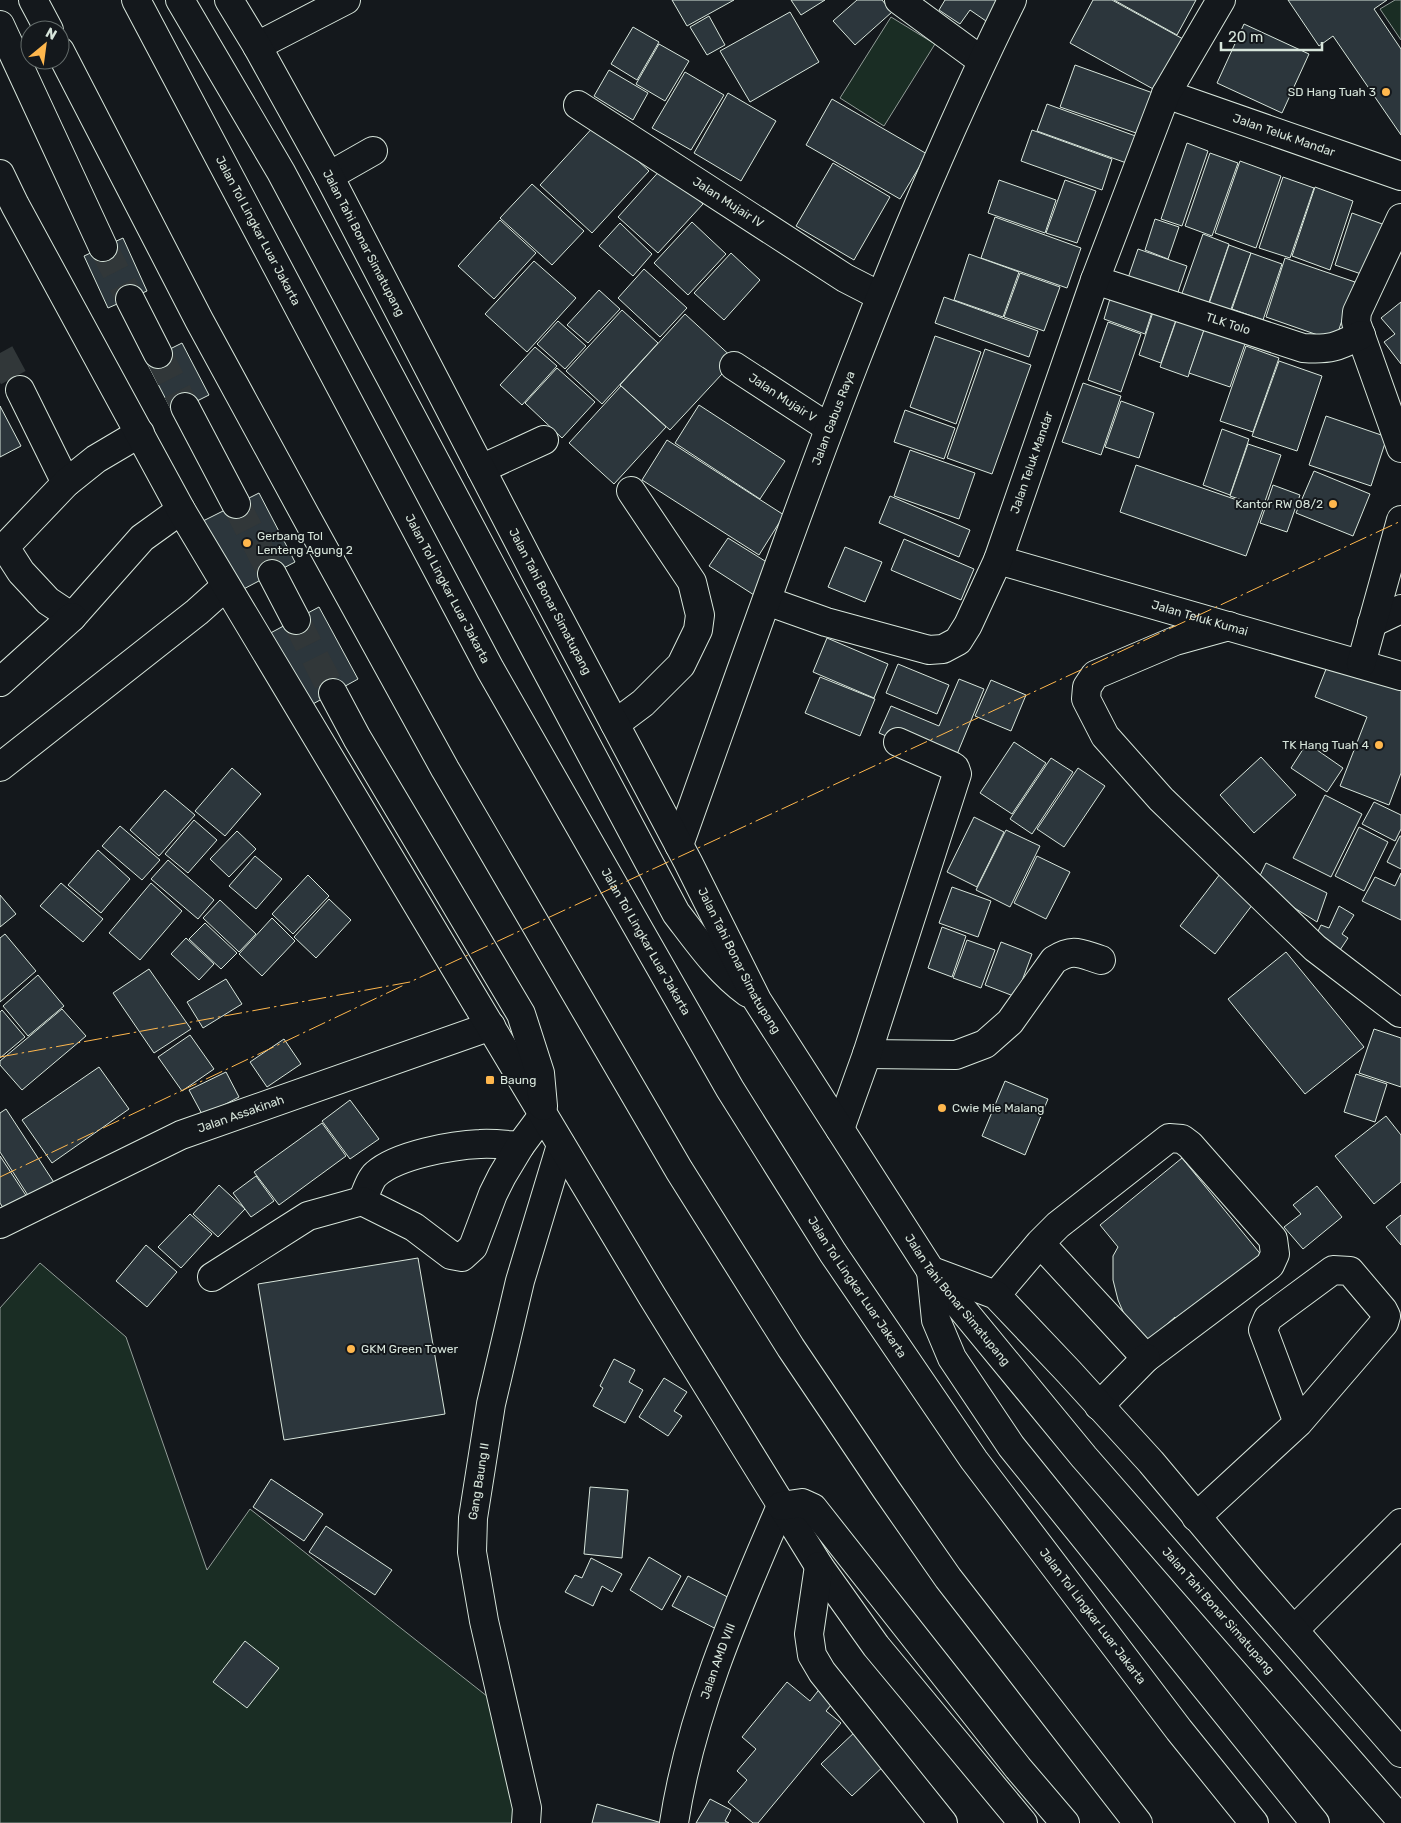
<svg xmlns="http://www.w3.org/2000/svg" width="1401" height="1823" font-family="Rubik,sans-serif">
	<rect width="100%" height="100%" fill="#14181c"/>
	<g fill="#1a2d24" stroke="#939e99">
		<path d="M1395 0H1401V40L1380 9Z"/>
		<path d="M891 17 935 44 884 126 840 98Z"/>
		<path d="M40 1263 126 1337 207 1570 250 1509 521 1723 533 1823H0V1308Z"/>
	</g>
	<g fill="#2c363c" stroke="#d8e6dc">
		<path d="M672 0H734L687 26Z"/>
		<path d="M791 0H825L801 15Z"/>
		<path d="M857 0H882L892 12 855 45 833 21Z"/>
		<path d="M945 0H1000L986 21 970 10 960 24 939 10Z"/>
		<path d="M1093 0H1112L1183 39 1155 90 1070 43Z"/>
		<path d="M1114 0H1196L1177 35Z"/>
		<path d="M1288 0H1387L1374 9 1401 49V135L1333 36 1319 46Z"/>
		<path d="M790 12 819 62 750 102 720 51Z"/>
		<path d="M709 16 725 45 707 55 690 27Z"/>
		<path d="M1244 24 1309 54 1282 113 1217 83Z"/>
		<path d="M633 27 659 42 637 80 611 64Z"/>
		<path d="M659 44 689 61 665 101 636 84Z"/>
		<path d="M1075 65 1153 93 1139 134 1060 107Z"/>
		<path d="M609 70 648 93 633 120 594 96Z"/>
		<path d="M685 72 724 95 691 150 652 128Z"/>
		<path d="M728 93 776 121 741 181 694 153Z"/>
		<path d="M832 99 927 154 900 199 806 145Z"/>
		<path d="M1047 104 1141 138 1132 165 1037 131Z"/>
		<path d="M597 123 649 171 592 233 540 185Z"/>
		<path d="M1032 130 1112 159 1102 190 1021 161Z"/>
		<path d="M1187 143 1208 151 1182 226 1161 219Z"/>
		<path d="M1210 153 1238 163 1212 236 1185 226Z"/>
		<path d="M1240 161 1281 176 1256 248 1215 233Z"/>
		<path d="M833 163 890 197 854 260 796 226Z"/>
		<path d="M663 167 703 204 658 253 618 217Z"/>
		<path d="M1283 177 1314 188 1290 258 1259 248Z"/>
		<path d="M999 180 1056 200 1045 233 988 213Z"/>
		<path d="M1065 180 1096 191 1077 243 1046 233Z"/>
		<path d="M532 184 584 231 552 265 500 218Z"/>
		<path d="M1315 187 1353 201 1330 270 1292 256Z"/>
		<path d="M1352 213 1385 225 1367 276 1335 265Z"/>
		<path d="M995 217 1081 248 1067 288 981 258Z"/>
		<path d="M1155 219 1179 227 1168 259 1145 250Z"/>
		<path d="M500 220 536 253 494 299 458 266Z"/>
		<path d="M692 222 726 254 688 295 654 263Z"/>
		<path d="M620 223 652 254 633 276 599 246Z"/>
		<path d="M1203 234 1229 244 1207 308 1180 299Z"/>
		<path d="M123 238 147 291 108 308 84 256Z"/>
		<path d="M1229 245 1251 253 1230 312 1209 304Z"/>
		<path d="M1138 249 1187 266 1176 298 1127 281Z"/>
		<path d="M731 253 760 280 724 320 694 293Z"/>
		<path d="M1251 253 1282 264 1263 320 1232 309Z"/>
		<path d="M969 254 1019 272 1003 317 954 300Z"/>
		<path d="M1285 258 1355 282 1335 341 1266 317Z"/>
		<path d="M534 261 576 298 527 352 485 314Z"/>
		<path d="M644 269 687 308 660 337 618 298Z"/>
		<path d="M1020 273 1060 287 1044 331 1004 317Z"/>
		<path d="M599 290 620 309 588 343 567 325Z"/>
		<path d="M1112 292 1154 306 1145 334 1104 319Z"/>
		<path d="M944 297 1038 331 1029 357 935 323Z"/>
		<path d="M1401 302V364L1384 342 1395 334 1381 318Z"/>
		<path d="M622 310 658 343 602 404 566 371Z"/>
		<path d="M1153 312 1176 320 1161 363 1139 355Z"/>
		<path d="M685 314 735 360 670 430 620 385Z"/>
		<path d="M1177 318 1205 327 1188 377 1160 367Z"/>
		<path d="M558 321 586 346 565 369 537 344Z"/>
		<path d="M1108 322 1141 334 1121 392 1088 380Z"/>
		<path d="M1205 327 1246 341 1230 387 1189 373Z"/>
		<path d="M935 336 981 352 956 424 910 407Z"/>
		<path d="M182 343 209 395 173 413 146 361Z"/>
		<path d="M1246 346 1279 358 1253 432 1220 421Z"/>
		<path d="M535 347 557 366 522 405 500 385Z"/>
		<path d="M985 349 1031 365 992 474 947 458Z"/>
		<path d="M1279 361 1322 376 1297 451 1252 436Z"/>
		<path d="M557 368 595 402 562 438 525 403Z"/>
		<path d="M1083 383 1121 396 1101 455 1062 442Z"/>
		<path d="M621 386 666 427 614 484 569 443Z"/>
		<path d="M1121 401 1154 413 1139 458 1105 447Z"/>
		<path d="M699 405 785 461 760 499 675 443Z"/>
		<path d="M0 406 21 446 0 457Z"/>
		<path d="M905 410 955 428 944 459 894 442Z"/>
		<path d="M1326 416 1387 437 1371 486 1309 465Z"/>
		<path d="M1222 429 1249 439 1230 495 1203 485Z"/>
		<path d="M667 440 784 515 759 555 642 480Z"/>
		<path d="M1248 444 1281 455 1263 507 1230 496Z"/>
		<path d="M910 450 975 473 959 519 894 496Z"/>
		<path d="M1136 465 1263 509 1246 556 1120 512Z"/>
		<path d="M1314 471 1370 494 1353 536 1296 513Z"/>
		<path d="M1273 485 1300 495 1287 532 1260 523Z"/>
		<path d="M259 493 295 562 236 593 199 523Z"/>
		<path d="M890 496 970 530 959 557 879 523Z"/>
		<path d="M728 538 773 566 754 595 709 566Z"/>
		<path d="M904 539 974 569 961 600 891 570Z"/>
		<path d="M845 547 882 562 865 602 828 587Z"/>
		<path d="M319 607 358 679 302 710 263 637Z"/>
		<path d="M827 638 888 664 874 698 813 672Z"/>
		<path d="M1330 659 1401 686V773L1389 805 1340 786 1367 717 1315 697Z"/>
		<path d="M898 664 949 685 937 714 886 693Z"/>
		<path d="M820 677 875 699 860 736 805 713Z"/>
		<path d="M959 679 984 689 953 764 879 733 891 706 939 726Z"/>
		<path d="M991 680 1026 695 1011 731 975 716Z"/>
		<path d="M1014 742 1046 763 1012 814 980 793Z"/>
		<path d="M1307 743 1343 768 1327 792 1291 768Z"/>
		<path d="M1261 757 1296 795 1254 833 1220 795Z"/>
		<path d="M1051 758 1073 772 1032 834 1010 819Z"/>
		<path d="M232 768 261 794 225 836 195 811Z"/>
		<path d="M1078 768 1105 786 1064 847 1037 829Z"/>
		<path d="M165 790 195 815 159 856 130 830Z"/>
		<path d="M1325 795 1362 814 1331 877 1293 858Z"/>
		<path d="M1374 802 1401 815V829L1395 841 1362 824Z"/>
		<path d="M974 817 1004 832 977 887 947 872Z"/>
		<path d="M194 820 217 840 188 873 165 854Z"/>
		<path d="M120 826 160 860 142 880 102 846Z"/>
		<path d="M1359 827 1388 842 1364 891 1335 876Z"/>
		<path d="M1006 830 1040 846 1010 907 976 890Z"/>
		<path d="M237 831 256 849 229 877 210 859Z"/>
		<path d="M1400 836H1401V869L1387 862Z"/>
		<path d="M98 850 130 879 101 913 68 885Z"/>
		<path d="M255 856 282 879 256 909 229 886Z"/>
		<path d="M1037 856 1070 872 1046 919 1014 903Z"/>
		<path d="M168 860 214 900 198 919 151 879Z"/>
		<path d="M1266 863 1327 893 1317 922 1256 884Z"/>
		<path d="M1401 873V920L1362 901 1375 877 1395 886Z"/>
		<path d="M1220 874 1256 900 1215 954 1180 926Z"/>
		<path d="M308 875 329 896 293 934 272 914Z"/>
		<path d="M61 883 103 919 83 942 40 906Z"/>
		<path d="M151 883 182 911 140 960 109 933Z"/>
		<path d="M952 887 991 901 978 937 939 923Z"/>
		<path d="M0 895 16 914 0 927Z"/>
		<path d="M329 899 351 920 316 958 294 937Z"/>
		<path d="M220 900 256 934 239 952 203 918Z"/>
		<path d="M1339 906 1354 915 1342 934 1348 938 1340 950 1316 935 1321 925 1329 928Z"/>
		<path d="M272 918 295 941 262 976 239 954Z"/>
		<path d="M205 923 237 953 221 969 189 939Z"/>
		<path d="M942 927 966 936 952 977 928 968Z"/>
		<path d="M5 934 36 971 0 1002V938Z"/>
		<path d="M186 938 214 964 199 980 171 954Z"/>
		<path d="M967 940 995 950 981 988 953 978Z"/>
		<path d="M1001 942 1032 954 1016 997 985 985Z"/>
		<path d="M1286 952 1364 1047 1305 1094 1228 999Z"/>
		<path d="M149 969 191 1029 154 1053 113 993Z"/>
		<path d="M38 975 64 1006 28 1036 3 1006Z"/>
		<path d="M226 979 242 1004 203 1028 187 1002Z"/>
		<path d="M62 1009 86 1036 22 1090 0 1065V1061Z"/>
		<path d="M2 1010 25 1037 0 1058V1012Z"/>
		<path d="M1374 1029 1401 1038V1087L1359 1073Z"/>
		<path d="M190 1035 214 1069 182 1091 158 1057Z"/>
		<path d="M284 1039 301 1064 267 1087 250 1062Z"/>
		<path d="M99 1067 129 1109 52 1163 22 1120Z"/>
		<path d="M226 1072 239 1097 203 1116 189 1090Z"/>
		<path d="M1356 1074 1387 1084 1375 1122 1344 1112Z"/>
		<path d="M1005 1081 1048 1099 1025 1155 982 1136Z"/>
		<path d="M350 1100 379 1139 350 1159 322 1121Z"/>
		<path d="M6 1109 55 1184 31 1200 0 1152V1113Z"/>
		<path d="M1386 1116 1401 1135V1182L1374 1204 1335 1156Z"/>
		<path d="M322 1123 346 1156 279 1205 254 1172Z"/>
		<path d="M0 1156 29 1200 7 1214 0 1203Z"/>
		<path d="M1182 1158 1267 1262 1184 1329 1175 1317 1146 1343 1128 1323 1118 1300 1113 1280V1256L1118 1247 1100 1225Z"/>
		<path d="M256 1176 274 1201 251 1217 233 1193Z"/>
		<path d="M219 1185 245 1209 218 1237 193 1214Z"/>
		<path d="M1317 1186 1342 1217 1303 1249 1284 1227 1301 1214 1293 1205Z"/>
		<path d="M190 1214 212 1234 181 1268 158 1247Z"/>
		<path d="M1401 1215V1245L1386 1227Z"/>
		<path d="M146 1245 177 1272 147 1307 116 1281Z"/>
		<path d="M418 1258 445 1414 284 1440 258 1284Z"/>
		<path d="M614 1359 635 1370 629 1382 643 1390 625 1423 593 1406 603 1388 600 1386Z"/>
		<path d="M664 1378 687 1392 674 1411 682 1416 668 1436 639 1417Z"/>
		<path d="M271 1479 323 1514 304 1541 253 1507Z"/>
		<path d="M590 1487 628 1490 622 1558 584 1554Z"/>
		<path d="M326 1526 392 1570 375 1595 309 1552Z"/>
		<path d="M649 1557 681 1576 662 1610 630 1590Z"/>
		<path d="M591 1558 622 1574 612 1592 602 1586 593 1606 565 1592 575 1575 582 1578Z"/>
		<path d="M688 1576 735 1601 720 1631 672 1606Z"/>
		<path d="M245 1641 279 1668 247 1708 213 1682Z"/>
		<path d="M787 1682 810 1701 822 1686 837 1698 826 1711 841 1723 758 1823H753L728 1802 747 1780 737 1771 756 1749 742 1737Z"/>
		<path d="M857 1730 888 1762 852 1796 821 1764Z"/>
		<path d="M710 1799 731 1810 725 1821 729 1823H696Z"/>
		<path d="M597 1804 662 1823H592Z"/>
	</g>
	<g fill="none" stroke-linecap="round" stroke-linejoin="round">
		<path stroke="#313739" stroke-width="28" stroke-dasharray="28 14" stroke-linecap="butt" d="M0 353 20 390"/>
		<g stroke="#313739" stroke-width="28" stroke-dasharray="28 14" stroke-linecap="butt">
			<path d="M103 247 130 299"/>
			<path d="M158 354 185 407"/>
			<path d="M236 504 272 574"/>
			<path d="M296 620 333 693"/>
		</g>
		<defs>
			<g id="minor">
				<path d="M899 0 982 61"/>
				<path d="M257 46 346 0"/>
				<path id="s1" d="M1166 94 1401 176"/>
				<path id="s2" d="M578 105 845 278 880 296"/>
				<path d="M329 176 373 151"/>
				<path d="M1401 218 1357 312 1356 322 1401 448"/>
				<path id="s3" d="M1095 280 1303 348C1330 350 1337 347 1361 335"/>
				<path id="s4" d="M734 366 829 428"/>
				<path d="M20 390 66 483"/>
				<path d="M140 433 96 459 66 483 5 547 21 572 48 601 72 617 142 538 181 510"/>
				<path d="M481 469 544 440"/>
				<path id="s5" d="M998 560 1401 676"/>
				<path id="s6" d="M767 601 826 622 929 650 943 649 958 641 968 625 998 560 1095 280 1166 94 1221 0"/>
				<path d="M1372 623 1401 609"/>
				<path d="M1229 626 1175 641 1095 675 1087 687 1086 699 1105 736 1161 799 1315 948 1400 1013"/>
				<path d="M1361 664 1401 520"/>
				<path d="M0 682 72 617"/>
				<path d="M615 724 643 703 681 665 698 630 700 615 692 582 631 491"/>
				<path d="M0 767 197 612 226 586"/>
				<path id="s7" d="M679 845C781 560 878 272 1012 0"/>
				<path d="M867 1054 956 1055 985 1044 1010 1022 1054 960C1074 947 1081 954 1101 960"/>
				<path d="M840 1129 867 1054 957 774 955 768 952 766 898 742"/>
				<path d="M362 1201C366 1193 370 1179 376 1174 397 1155 453 1145 480 1144 493 1143 507 1145 520 1146"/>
				<path id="s8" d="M0 1224 181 1135 491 1026"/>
				<path d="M212 1277 308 1216 362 1201 414 1227 451 1255 462 1257 473 1247 493 1194 502 1176 520 1146 543 1115"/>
				<path d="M996 1295 1040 1243 1058 1225 1169 1138 1182 1139 1190 1145 1273 1239 1275 1254 1270 1265 1146 1358 1040 1243"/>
				<path d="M1099 1406 1146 1358"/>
				<path d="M1196 1517 1298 1423 1384 1323 1386 1316 1383 1310 1350 1271 1333 1270 1268 1318 1263 1330 1298 1423"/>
				<path d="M1294 1630 1401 1523"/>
				<path id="s9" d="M526 1823 527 1808 484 1621 472 1552 473 1518 491 1404 520 1281 561 1145"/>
				<path id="s10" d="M674 1823C691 1712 737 1608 781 1506"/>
			</g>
			<g id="highway">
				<path d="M33 0 49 30"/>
				<path id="s11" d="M136 0 490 669 730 1089 833 1253 974 1460 1179 1730 1254 1823"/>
				<path d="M180 0 281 172 676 913C699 943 718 971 748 993"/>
				<path id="s12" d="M229 0 257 46 329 176 536 575 688 862 757 1000 931 1271 1084 1457 1401 1820"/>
				<path d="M0 25 103 247"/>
				<path d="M60 51 199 320 309 522 445 769 679 1170 791 1348 886 1489 948 1578 1138 1823"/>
				<path d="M0 174 15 205 181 510 652 1296 819 1566 876 1646 1023 1823"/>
				<path d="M130 299 158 354"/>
				<path d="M185 407 236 504"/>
				<path d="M272 574 296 620"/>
				<path d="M333 693 357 738 521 1014 540 1073 543 1106"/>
				<path d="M931 1271 936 1320 952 1358 1011 1446 1315 1823"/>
				<path d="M932 1271 996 1295 1069 1372 1151 1462 1249 1579 1401 1753"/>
				<path d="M781 1506 802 1503 813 1508 1018 1768 1065 1823"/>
				<path d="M819 1566 809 1634 812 1655 822 1672 943 1823"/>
			</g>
		</defs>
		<use href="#minor" stroke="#d8e6dc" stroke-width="30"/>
		<use href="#highway" stroke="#d8e6dc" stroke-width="30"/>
		<use href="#minor" stroke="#14181c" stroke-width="28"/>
		<use href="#highway" stroke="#14181c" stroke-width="28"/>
		<g stroke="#ffb74d" stroke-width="1" stroke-dasharray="18 4 2.5 4" stroke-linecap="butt">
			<path d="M0 1057 410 982 1401 521"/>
			<path d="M0 1177 404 985"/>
		</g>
	</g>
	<g fill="#ffb74d" stroke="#14181c" stroke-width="2">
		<circle cx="1386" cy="92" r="5"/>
		<circle cx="1333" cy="504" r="5"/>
		<circle cx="247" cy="543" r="5"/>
		<circle cx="1379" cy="745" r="5"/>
		<rect x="485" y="1075" width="10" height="10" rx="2.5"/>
		<circle cx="942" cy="1108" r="5"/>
		<circle cx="351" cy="1349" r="5"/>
	</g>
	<g text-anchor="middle" stroke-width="4" stroke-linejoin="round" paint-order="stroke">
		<g font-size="12" fill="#d8e6dc" stroke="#14181c" text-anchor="start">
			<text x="1376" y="96" text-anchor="end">SD Hang Tuah 3</text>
			<text x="1323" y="508" text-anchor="end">Kantor RW 08/2</text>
			<text x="257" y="540">Gerbang Tol<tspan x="257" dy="14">Lenteng Agung 2</tspan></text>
			<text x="1369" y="749" text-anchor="end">TK Hang Tuah 4</text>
			<text x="500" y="1084">Baung</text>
			<text x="952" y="1112">Cwie Mie Malang</text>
			<text x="361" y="1353">GKM Green Tower</text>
		</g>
		<g font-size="12" fill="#d8e6dc" stroke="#14181c">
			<text dy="4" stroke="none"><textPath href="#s1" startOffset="125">Jalan Teluk Mandar</textPath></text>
			<text dy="4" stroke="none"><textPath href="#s2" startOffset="179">Jalan Mujair IV</textPath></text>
			<text dy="4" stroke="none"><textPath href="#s11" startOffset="261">Jalan Tol Lingkar Luar Jakarta</textPath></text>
			<text dy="4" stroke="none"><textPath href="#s12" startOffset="278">Jalan Tahi Bonar Simatupang</textPath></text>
			<text dy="4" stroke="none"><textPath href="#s3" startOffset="140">TLK Tolo</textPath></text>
			<text dy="4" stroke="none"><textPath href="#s4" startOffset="58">Jalan Mujair V</textPath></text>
			<text dy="4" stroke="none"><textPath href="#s7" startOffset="454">Jalan Gabus Raya</textPath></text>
			<text dy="4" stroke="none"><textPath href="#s6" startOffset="394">Jalan Teluk Mandar</textPath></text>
			<text dy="4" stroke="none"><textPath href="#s11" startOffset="666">Jalan Tol Lingkar Luar Jakarta</textPath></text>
			<text dy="4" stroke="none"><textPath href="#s12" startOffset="682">Jalan Tahi Bonar Simatupang</textPath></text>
			<text dy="4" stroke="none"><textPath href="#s5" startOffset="210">Jalan Teluk Kumai</textPath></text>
			<text dy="4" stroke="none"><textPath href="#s11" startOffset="1071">Jalan Tol Lingkar Luar Jakarta</textPath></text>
			<text dy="4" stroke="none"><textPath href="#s12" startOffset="1088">Jalan Tahi Bonar Simatupang</textPath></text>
			<text dy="4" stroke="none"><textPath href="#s8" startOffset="265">Jalan Assakinah</textPath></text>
			<text dy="4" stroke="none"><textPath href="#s11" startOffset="1476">Jalan Tol Lingkar Luar Jakarta</textPath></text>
			<text dy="4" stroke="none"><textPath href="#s12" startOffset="1492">Jalan Tahi Bonar Simatupang</textPath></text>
			<text dy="4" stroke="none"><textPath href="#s9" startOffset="348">Gang Baung II</textPath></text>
			<text dy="4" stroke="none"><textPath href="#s12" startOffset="1898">Jalan Tahi Bonar Simatupang</textPath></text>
			<text dy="4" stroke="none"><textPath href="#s11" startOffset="1881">Jalan Tol Lingkar Luar Jakarta</textPath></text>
			<text dy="4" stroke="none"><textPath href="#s10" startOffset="168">Jalan AMD VIII</textPath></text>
		</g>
	</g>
	<g transform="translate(45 45) rotate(29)"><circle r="24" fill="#14181c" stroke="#626a69"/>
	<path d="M0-4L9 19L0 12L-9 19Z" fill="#ffb74d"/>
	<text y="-8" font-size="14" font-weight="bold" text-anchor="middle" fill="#d8e6dc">N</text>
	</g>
	<path d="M1221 42v8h101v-8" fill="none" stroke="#d8e6dc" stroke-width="2.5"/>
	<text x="1228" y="42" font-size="15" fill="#d8e6dc" stroke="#14181c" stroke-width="4" paint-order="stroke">20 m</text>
</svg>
